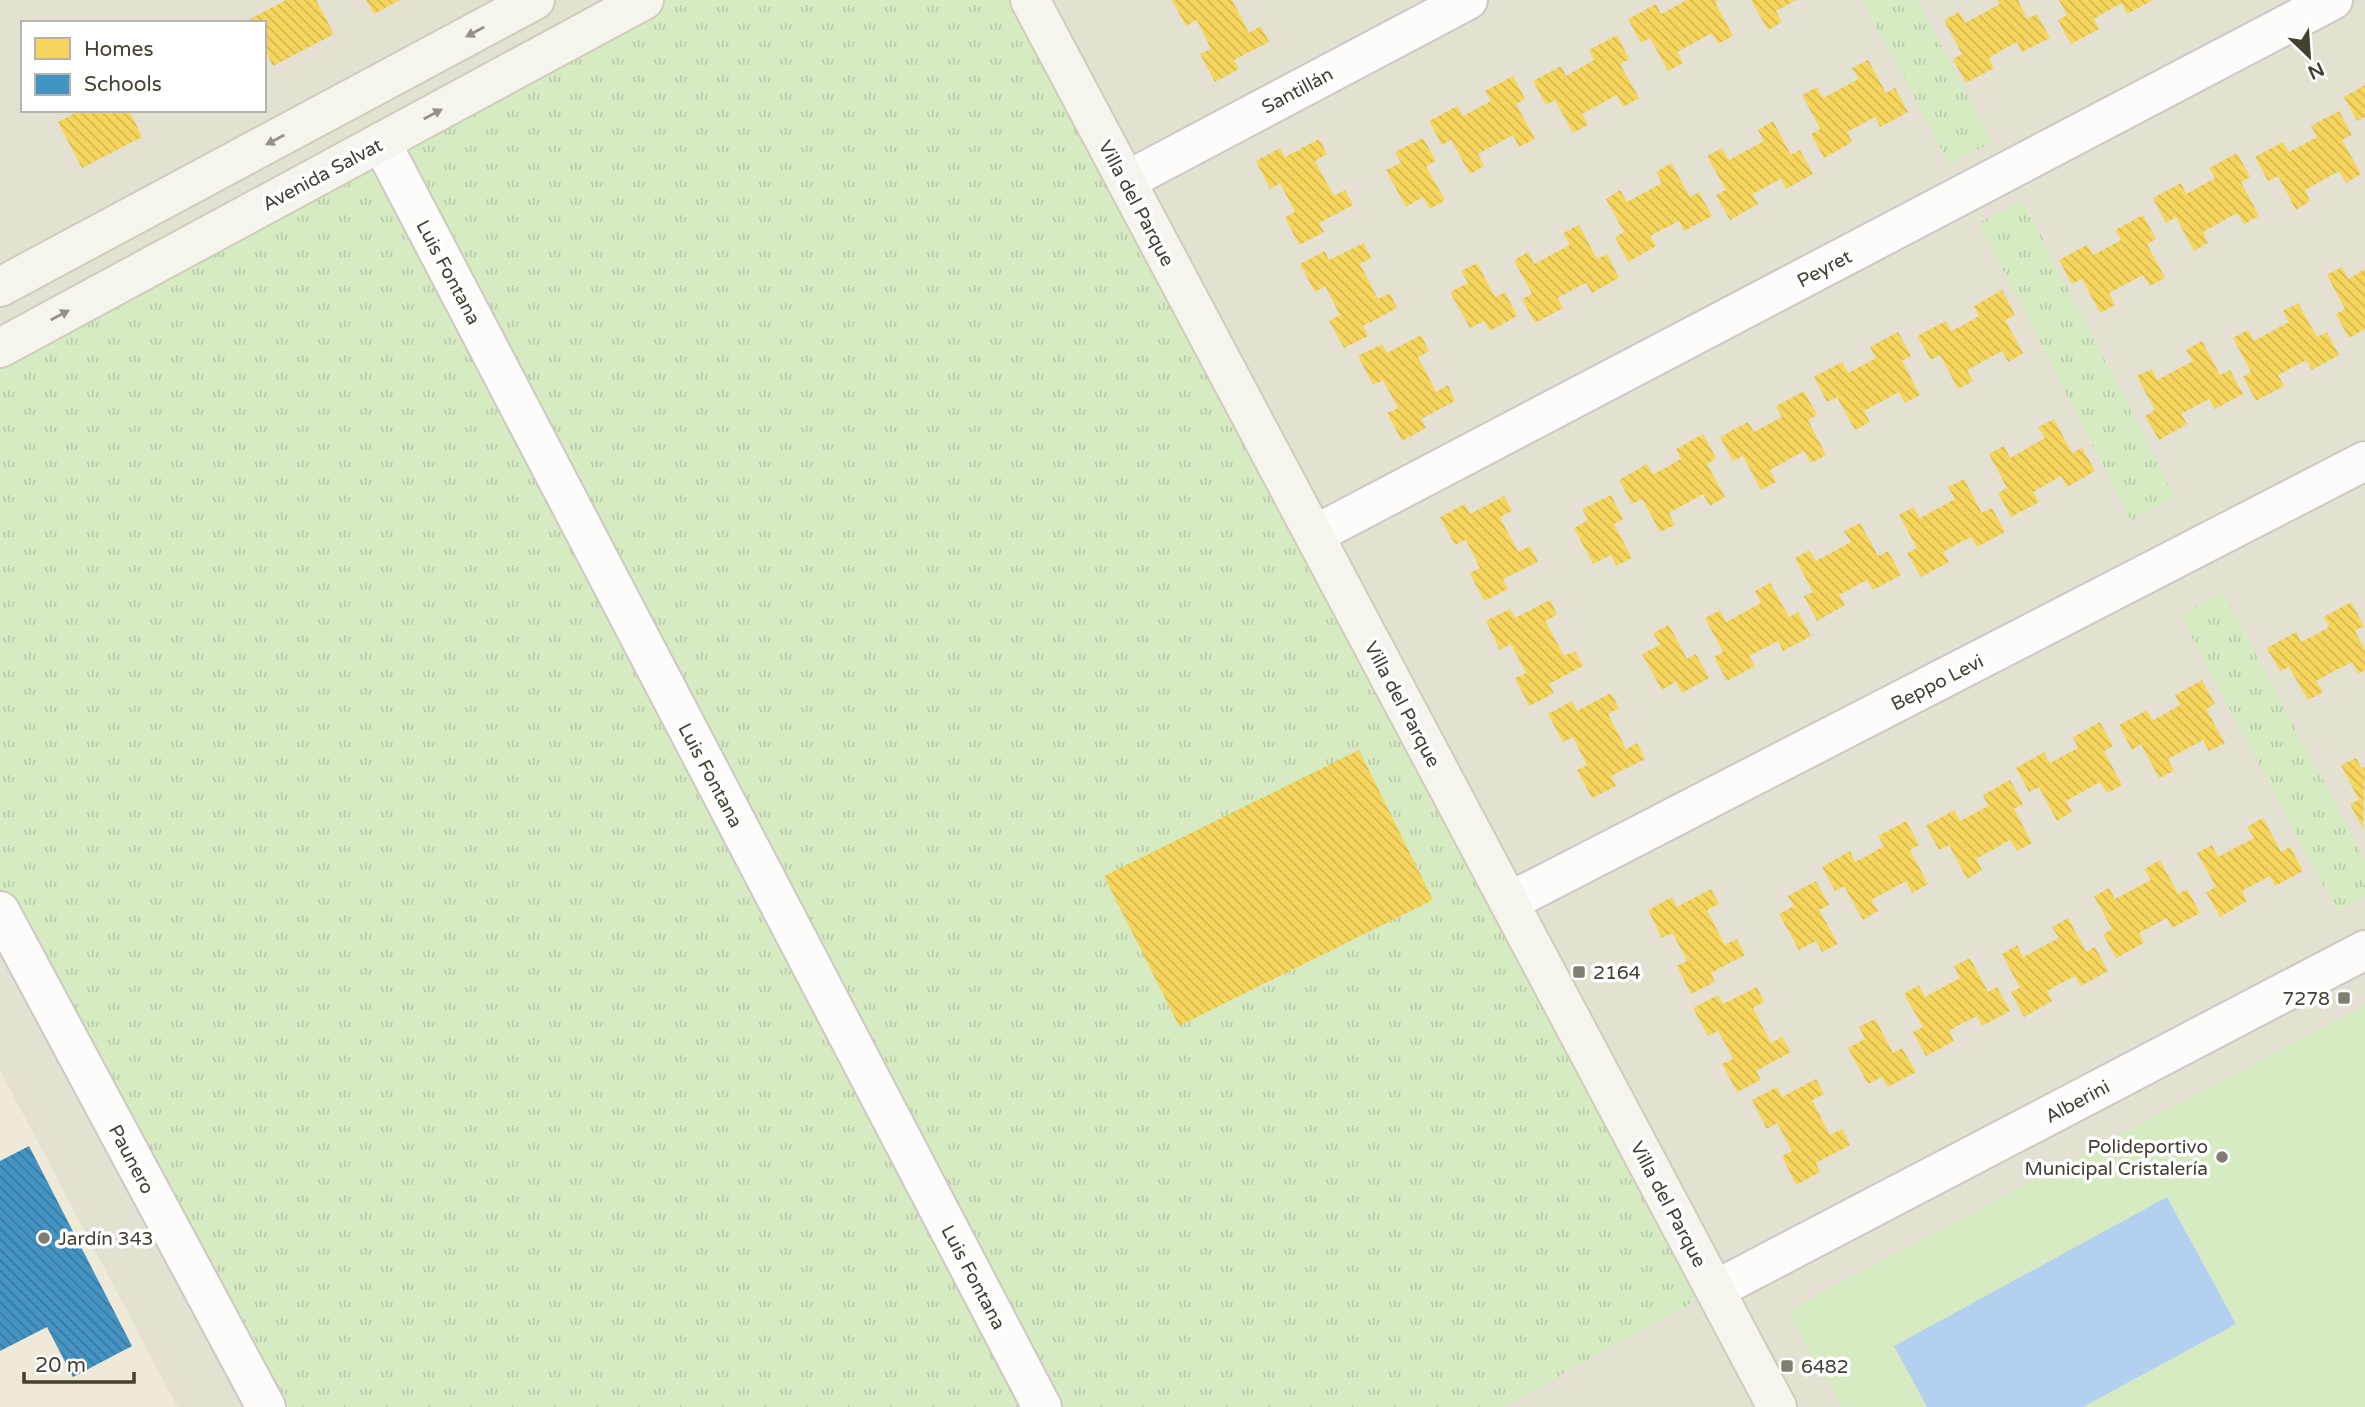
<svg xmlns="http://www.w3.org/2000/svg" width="2365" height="1407" font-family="'Varela Round',sans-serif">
	<defs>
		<pattern id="grass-tufts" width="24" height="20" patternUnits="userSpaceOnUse" patternTransform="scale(1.75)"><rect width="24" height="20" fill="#d7ebc3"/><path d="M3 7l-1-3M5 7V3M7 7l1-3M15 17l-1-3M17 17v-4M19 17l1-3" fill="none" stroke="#bacba8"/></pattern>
		<pattern id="homes-back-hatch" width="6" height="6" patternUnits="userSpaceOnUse" patternTransform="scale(1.75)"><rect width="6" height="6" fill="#f6d55c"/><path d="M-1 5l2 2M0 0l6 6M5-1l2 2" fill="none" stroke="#d4b850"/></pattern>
		<pattern id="schools-back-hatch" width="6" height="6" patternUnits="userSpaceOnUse" patternTransform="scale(1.75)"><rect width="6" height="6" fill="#4393c3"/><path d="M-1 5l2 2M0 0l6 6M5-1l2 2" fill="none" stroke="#3a799f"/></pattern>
	</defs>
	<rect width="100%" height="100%" fill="#efede6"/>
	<path fill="#e4e1d3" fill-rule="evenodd" d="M0 0H2365V1407H0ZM23 23H264V110H23Z"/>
	<path fill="#eeead7" d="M0 1070 177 1406 178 1407H0Z"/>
	<g fill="url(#grass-tufts)">
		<path d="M644 0H1030L1715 1290 1504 1407H266L0 911V348Z"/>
		<path d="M1862 0H1917L1992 142 1950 165Z"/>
		<path d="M2023 200 2175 498 2131 521 1979 223Z"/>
		<path d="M2223 592 2365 860V897L2337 912 2180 615Z"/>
	</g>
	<path fill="#d7ebc3" d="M2365 1005V1407H1842L1793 1323V1308Z"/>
	<path fill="#b3d0f0" d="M2167 1197 2236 1324 2083 1407H1927L1894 1346Z"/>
	<g fill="url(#homes-back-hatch)">
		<path d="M286 0H316L334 34 273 66 264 48V23H251L250 19Z"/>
		<path d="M366 0H400L374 14Z"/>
		<path d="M1172 0H1232L1249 33 1261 26 1269 42 1234 60 1239 69 1215 82 1200 54 1211 49 1197 20 1186 26Z"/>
		<path d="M1687 0H1719L1715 2 1733 36 1718 44 1712 33 1677 52 1683 63 1668 71 1650 38 1641 43 1628 19 1656 4 1661 14Z"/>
		<path d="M1751 0H1796L1776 11 1782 22 1768 30Z"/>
		<path d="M1997 0H2018L2027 19 2037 14 2050 38 2022 52 2017 42 2002 50 1989 58 1994 68 1966 83 1953 59 1962 54 1944 20 1959 12 1965 23 2000 4Z"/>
		<path d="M2059 0H2153L2127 14 2122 3 2107 11 2094 19 2099 29 2071 44 2058 20 2067 15Z"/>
		<path d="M1617 35 1629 59 1620 64 1639 98 1623 107 1617 95 1582 114 1588 125 1573 133 1555 100 1546 105 1533 81 1561 66 1566 76 1594 60 1589 50Z"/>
		<path d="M1868 60 1886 93 1895 88 1908 112 1880 127 1875 117 1847 132 1852 142 1824 158 1811 134 1820 129 1802 95 1817 87 1823 98 1859 79 1852 68Z"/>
		<path d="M1513 76 1525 99 1516 104 1535 139 1519 147 1513 135 1478 154 1484 166 1470 174 1451 140 1442 145 1429 121 1457 106 1463 116 1491 101 1485 91Z"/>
		<path d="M2365 85V117L2357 121 2344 97Z"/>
		<path d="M81 110H129L142 137 82 168 58 122Z"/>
		<path d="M2339 111 2352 135 2342 140 2361 174 2346 183 2339 171 2305 190 2310 201 2296 210 2278 176 2268 181 2255 157 2283 142 2289 152 2317 137 2311 126Z"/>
		<path d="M1773 121 1791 155 1800 150 1813 174 1786 189 1781 179 1752 194 1758 204 1730 220 1716 195 1726 190 1707 156 1722 148 1729 160 1764 141 1758 130Z"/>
		<path d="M1423 138 1436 161 1426 166 1445 200 1430 209 1423 197 1406 207 1386 170 1401 163 1395 152Z"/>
		<path d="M1319 139 1327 154 1315 161 1334 196 1345 190 1353 205 1319 223 1324 232 1299 245 1285 217 1295 212 1280 183 1270 189 1256 161 1280 148 1285 157Z"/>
		<path d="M2237 153 2250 177 2241 182 2259 216 2244 224 2237 213 2203 232 2208 243 2194 251 2176 217 2166 223 2153 198 2181 183 2186 194 2215 178 2209 168Z"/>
		<path d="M1671 163 1690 197 1699 192 1712 216 1684 231 1679 221 1650 236 1656 246 1628 262 1615 237 1624 232 1606 199 1620 190 1627 202 1662 183 1656 172Z"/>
		<path d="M2143 215 2156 239 2147 244 2165 278 2150 286 2143 275 2109 293 2115 305 2100 313 2082 279 2072 284 2059 260 2087 245 2093 255 2121 240 2115 230Z"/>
		<path d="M1579 225 1597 259 1607 254 1619 278 1592 293 1586 283 1572 290 1558 298 1563 308 1535 323 1522 299 1532 294 1514 260 1528 252 1534 264 1570 245 1563 233Z"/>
		<path d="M1364 243 1371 258 1360 264 1378 299 1390 293 1397 308 1363 326 1368 336 1344 348 1329 321 1340 315 1325 286 1315 292 1300 264 1325 251 1329 260Z"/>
		<path d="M1477 263 1495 297 1505 292 1517 316 1490 331 1484 321 1470 328 1450 292 1468 283 1461 271Z"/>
		<path d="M2342 267 2348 279 2365 269V329L2349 338 2336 314 2345 309 2327 275Z"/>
		<path d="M2002 290 2015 315 2005 320 2023 353 2008 362 2002 351 1967 370 1973 381 1958 389 1940 355 1931 360 1917 336 1946 321 1951 331 1965 324 1979 316 1974 306Z"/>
		<path d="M2298 303 2317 337 2327 332 2339 355 2312 370 2306 360 2278 375 2284 386 2256 401 2243 377 2251 372 2233 338 2248 330 2254 341 2289 322 2283 311Z"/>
		<path d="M1898 332 1911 356 1902 361 1920 395 1905 403 1899 392 1864 411 1870 422 1855 430 1837 397 1827 402 1814 377 1842 362 1848 373 1876 358 1870 347Z"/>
		<path d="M1421 335 1429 351 1418 357 1427 374 1436 392 1448 385 1455 401 1421 419 1426 428 1402 441 1387 413 1398 408 1390 393 1383 380 1373 385 1358 356 1382 344 1387 353Z"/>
		<path d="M2202 341 2220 375 2230 370 2243 394 2215 409 2209 399 2181 414 2187 424 2159 440 2145 416 2155 410 2137 376 2152 369 2157 380 2193 361 2186 350Z"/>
		<path d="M1804 391 1817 415 1808 420 1826 455 1811 463 1804 451 1770 470 1776 482 1761 490 1743 456 1733 461 1720 437 1748 422 1754 432 1782 417 1776 406Z"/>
		<path d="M2054 419 2072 453 2082 448 2095 471 2067 487 2061 476 2033 492 2039 502 2011 517 1998 493 2007 488 1989 454 2004 446 2010 458 2045 438 2038 427Z"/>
		<path d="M1703 434 1716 458 1707 464 1725 497 1710 506 1703 494 1669 513 1675 525 1660 532 1642 499 1632 504 1619 480 1647 464 1653 474 1667 467 1681 459 1676 449Z"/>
		<path d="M1964 479 1982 513 1992 508 2005 532 1977 547 1971 537 1957 544 1943 552 1949 562 1921 577 1907 553 1917 548 1899 515 1913 507 1920 518 1955 499 1948 487Z"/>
		<path d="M1611 495 1623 519 1614 524 1632 558 1616 566 1611 555 1593 564 1574 528 1588 520 1582 509Z"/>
		<path d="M1504 496 1512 511 1500 517 1509 535 1518 552 1530 546 1538 562 1503 579 1508 589 1484 601 1470 573 1480 568 1466 540 1455 545 1440 517 1465 504 1470 514Z"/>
		<path d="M1860 523 1878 556 1888 551 1901 575 1873 590 1867 580 1839 595 1845 605 1817 621 1804 596 1813 592 1795 558 1809 550 1816 561 1851 542 1844 531Z"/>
		<path d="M1770 583 1789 617 1798 612 1811 636 1783 651 1778 641 1749 656 1755 666 1727 681 1714 657 1723 652 1705 618 1720 610 1726 622 1761 603 1755 591Z"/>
		<path d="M1550 600 1557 615 1545 621 1564 656 1575 651 1583 666 1549 684 1554 693 1529 706 1515 678 1526 673 1511 644 1500 650 1486 621 1510 609 1515 618Z"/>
		<path d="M2351 602 2364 626 2355 631 2365 650V670L2358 674 2352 662 2334 671 2316 681 2323 692 2308 700 2289 667 2280 671 2267 648 2296 632 2301 642 2315 635 2329 627 2324 617Z"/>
		<path d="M1669 625 1687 659 1696 654 1709 678 1682 693 1676 682 1662 690 1642 654 1660 645 1653 633Z"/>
		<path d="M2202 680 2215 704 2206 709 2225 743 2209 751 2203 740 2168 759 2174 771 2159 778 2141 744 2132 750 2119 725 2147 710 2152 721 2180 705 2175 695Z"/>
		<path d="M1611 693 1619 708 1608 714 1626 749 1637 743 1645 759 1611 776 1616 786 1592 798 1577 770 1587 765 1573 737 1563 742 1548 714 1572 701 1577 711Z"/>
		<path d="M2100 722 2113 746 2104 751 2122 785 2107 793 2100 782 2066 801 2072 812 2057 821 2039 787 2029 792 2016 768 2044 752 2050 763 2078 748 2073 737Z"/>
		<path d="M1359 750 1433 900 1179 1026 1104 876Z"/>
		<path d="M2356 758 2362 769 2365 767 2363 829 2350 804 2359 800 2341 765Z"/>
		<path d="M2010 780 2023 804 2014 809 2032 843 2017 851 2010 840 1976 859 1982 870 1967 879 1949 845 1939 850 1926 826 1954 810 1960 821 1988 806 1983 795Z"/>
		<path d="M2263 818 2281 852 2290 847 2303 871 2275 886 2270 876 2242 891 2247 901 2220 917 2206 892 2216 887 2197 853 2212 845 2218 857 2254 838 2247 827Z"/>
		<path d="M1906 821 1919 845 1910 850 1928 884 1912 893 1906 881 1871 900 1878 911 1863 920 1844 886 1835 891 1822 867 1850 851 1855 862 1870 854 1884 846 1878 836Z"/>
		<path d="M2160 860 2178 894 2187 889 2200 913 2172 928 2167 918 2139 933 2144 943 2116 958 2103 934 2112 929 2094 896 2109 888 2115 899 2151 880 2144 869Z"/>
		<path d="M1816 881 1829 905 1819 910 1838 944 1822 952 1816 941 1799 950 1779 914 1794 906 1788 896Z"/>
		<path d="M1711 889 1719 904 1707 910 1716 928 1725 945 1737 939 1745 955 1711 973 1715 982 1691 994 1677 966 1687 961 1680 947 1672 933 1662 938 1648 910 1672 897 1677 907Z"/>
		<path d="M2068 918 2086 952 2095 947 2108 971 2081 986 2075 976 2061 983 2047 991 2052 1001 2024 1017 2011 992 2020 988 2002 954 2017 945 2023 957 2059 938 2052 927Z"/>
		<path d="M1970 958 1988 992 1997 987 2010 1011 1982 1026 1977 1016 1963 1023 1949 1031 1954 1041 1926 1056 1913 1032 1923 1027 1904 994 1919 985 1925 997 1960 978 1954 966Z"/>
		<path d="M1757 987 1764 1002 1753 1008 1762 1026 1771 1043 1782 1037 1791 1052 1756 1071 1761 1080 1737 1092 1722 1064 1733 1059 1726 1045 1718 1031 1708 1036 1693 1008 1718 995 1723 1004Z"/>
		<path d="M1875 1019 1893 1053 1902 1048 1916 1072 1888 1087 1882 1077 1868 1084 1848 1048 1865 1039 1859 1027Z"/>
		<path d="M1816 1079 1824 1094 1812 1100 1821 1118 1830 1135 1842 1129 1850 1145 1816 1163 1820 1172 1796 1185 1782 1156 1792 1151 1777 1123 1767 1129 1752 1100 1777 1087 1782 1097Z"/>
	</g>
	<path fill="url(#schools-back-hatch)" d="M29 1146 132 1346 73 1377 47 1327 0 1351V1161Z"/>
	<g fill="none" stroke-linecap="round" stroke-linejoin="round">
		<defs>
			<g id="street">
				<path d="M381 142 1042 1407"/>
				<path d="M1126 181 1468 0"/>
				<path d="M1314 535 2333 0"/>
				<path d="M1509 902 2365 461"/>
				<path d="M0 911 266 1407"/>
				<path d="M1715 1290 2365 950"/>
			</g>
			<g id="secondary">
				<path d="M1030 0 1777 1407"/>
				<path d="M0 287 535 0"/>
				<path d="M0 348 644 0"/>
			</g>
		</defs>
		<use href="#street" stroke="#cbc9c2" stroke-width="42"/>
		<use href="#secondary" stroke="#cfccbc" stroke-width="42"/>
		<use href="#street" stroke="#fdfcfb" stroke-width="38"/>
		<use href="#secondary" stroke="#f6f5ed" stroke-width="38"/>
	</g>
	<defs><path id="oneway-solid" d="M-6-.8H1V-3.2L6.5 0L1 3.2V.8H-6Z" transform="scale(1.75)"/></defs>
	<g fill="#949186">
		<use href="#oneway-solid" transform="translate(475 32) rotate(152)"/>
		<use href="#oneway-solid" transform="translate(433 114) rotate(-28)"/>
		<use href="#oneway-solid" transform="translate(275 140) rotate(152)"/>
		<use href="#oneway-solid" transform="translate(60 315) rotate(-28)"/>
	</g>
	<g fill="#807d71" stroke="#fff" stroke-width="2.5">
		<rect x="1572" y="965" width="14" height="14" rx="3.5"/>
		<rect x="2337" y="991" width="14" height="14" rx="3.5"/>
		<circle cx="2222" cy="1157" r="7"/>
		<circle cx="44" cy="1238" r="7"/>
		<rect x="1780" y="1359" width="14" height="14" rx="3.5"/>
	</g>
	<g text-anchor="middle" stroke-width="7" stroke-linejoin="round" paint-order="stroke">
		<g font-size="19" fill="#444032" stroke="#fff">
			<text transform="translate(1297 90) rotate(-28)" y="7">Santillán</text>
			<text transform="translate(322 174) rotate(-28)" y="7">Avenida Salvat</text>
			<text transform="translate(1137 203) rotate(62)" y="7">Villa del Parque</text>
			<text transform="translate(1824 268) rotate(-28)" y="7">Peyret</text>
			<text transform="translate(449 272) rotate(62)" y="7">Luis Fontana</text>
			<text transform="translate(1937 682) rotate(-27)" y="7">Beppo Levi</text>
			<text transform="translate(1403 704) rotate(62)" y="7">Villa del Parque</text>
			<text transform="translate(711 775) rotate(62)" y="7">Luis Fontana</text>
			<text transform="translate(2077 1101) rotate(-28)" y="7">Alberini</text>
			<text transform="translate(132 1159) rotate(62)" y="7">Paunero</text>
			<text transform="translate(1669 1204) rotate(62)" y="7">Villa del Parque</text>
			<text transform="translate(974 1277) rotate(62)" y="7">Luis Fontana</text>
		</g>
		<g font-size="19" fill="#444032" stroke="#fff" text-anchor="start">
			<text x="1593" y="979">2164</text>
			<text x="2330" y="1005" text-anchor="end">7278</text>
			<text x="2208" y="1153" text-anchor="end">Polideportivo<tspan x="2208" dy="22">Municipal Cristalería</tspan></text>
			<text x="58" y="1245">Jardín 343</text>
			<text x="1801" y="1373">6482</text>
		</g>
	</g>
	<rect x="21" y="21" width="245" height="91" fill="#ffffff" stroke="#b4b3ad" stroke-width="2"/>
	<rect x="35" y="38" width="35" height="21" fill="#f6d55c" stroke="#b4b3ad" stroke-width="2"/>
	<text x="84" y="56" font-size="21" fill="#444032">Homes</text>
	<rect x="35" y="74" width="35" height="21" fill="#4393c3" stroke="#b4b3ad" stroke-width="2"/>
	<text x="84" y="91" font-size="21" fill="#444032">Schools</text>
	<g transform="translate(2309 56) rotate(155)" stroke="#ffffff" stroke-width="5" paint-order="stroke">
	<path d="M0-5L12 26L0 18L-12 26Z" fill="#444032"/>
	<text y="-10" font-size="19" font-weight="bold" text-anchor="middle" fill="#444032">N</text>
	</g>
	<path d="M24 1372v10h110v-10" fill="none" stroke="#444032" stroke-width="3.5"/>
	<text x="35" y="1372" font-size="21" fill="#444032" stroke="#ffffff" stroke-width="5" paint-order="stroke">20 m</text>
</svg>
